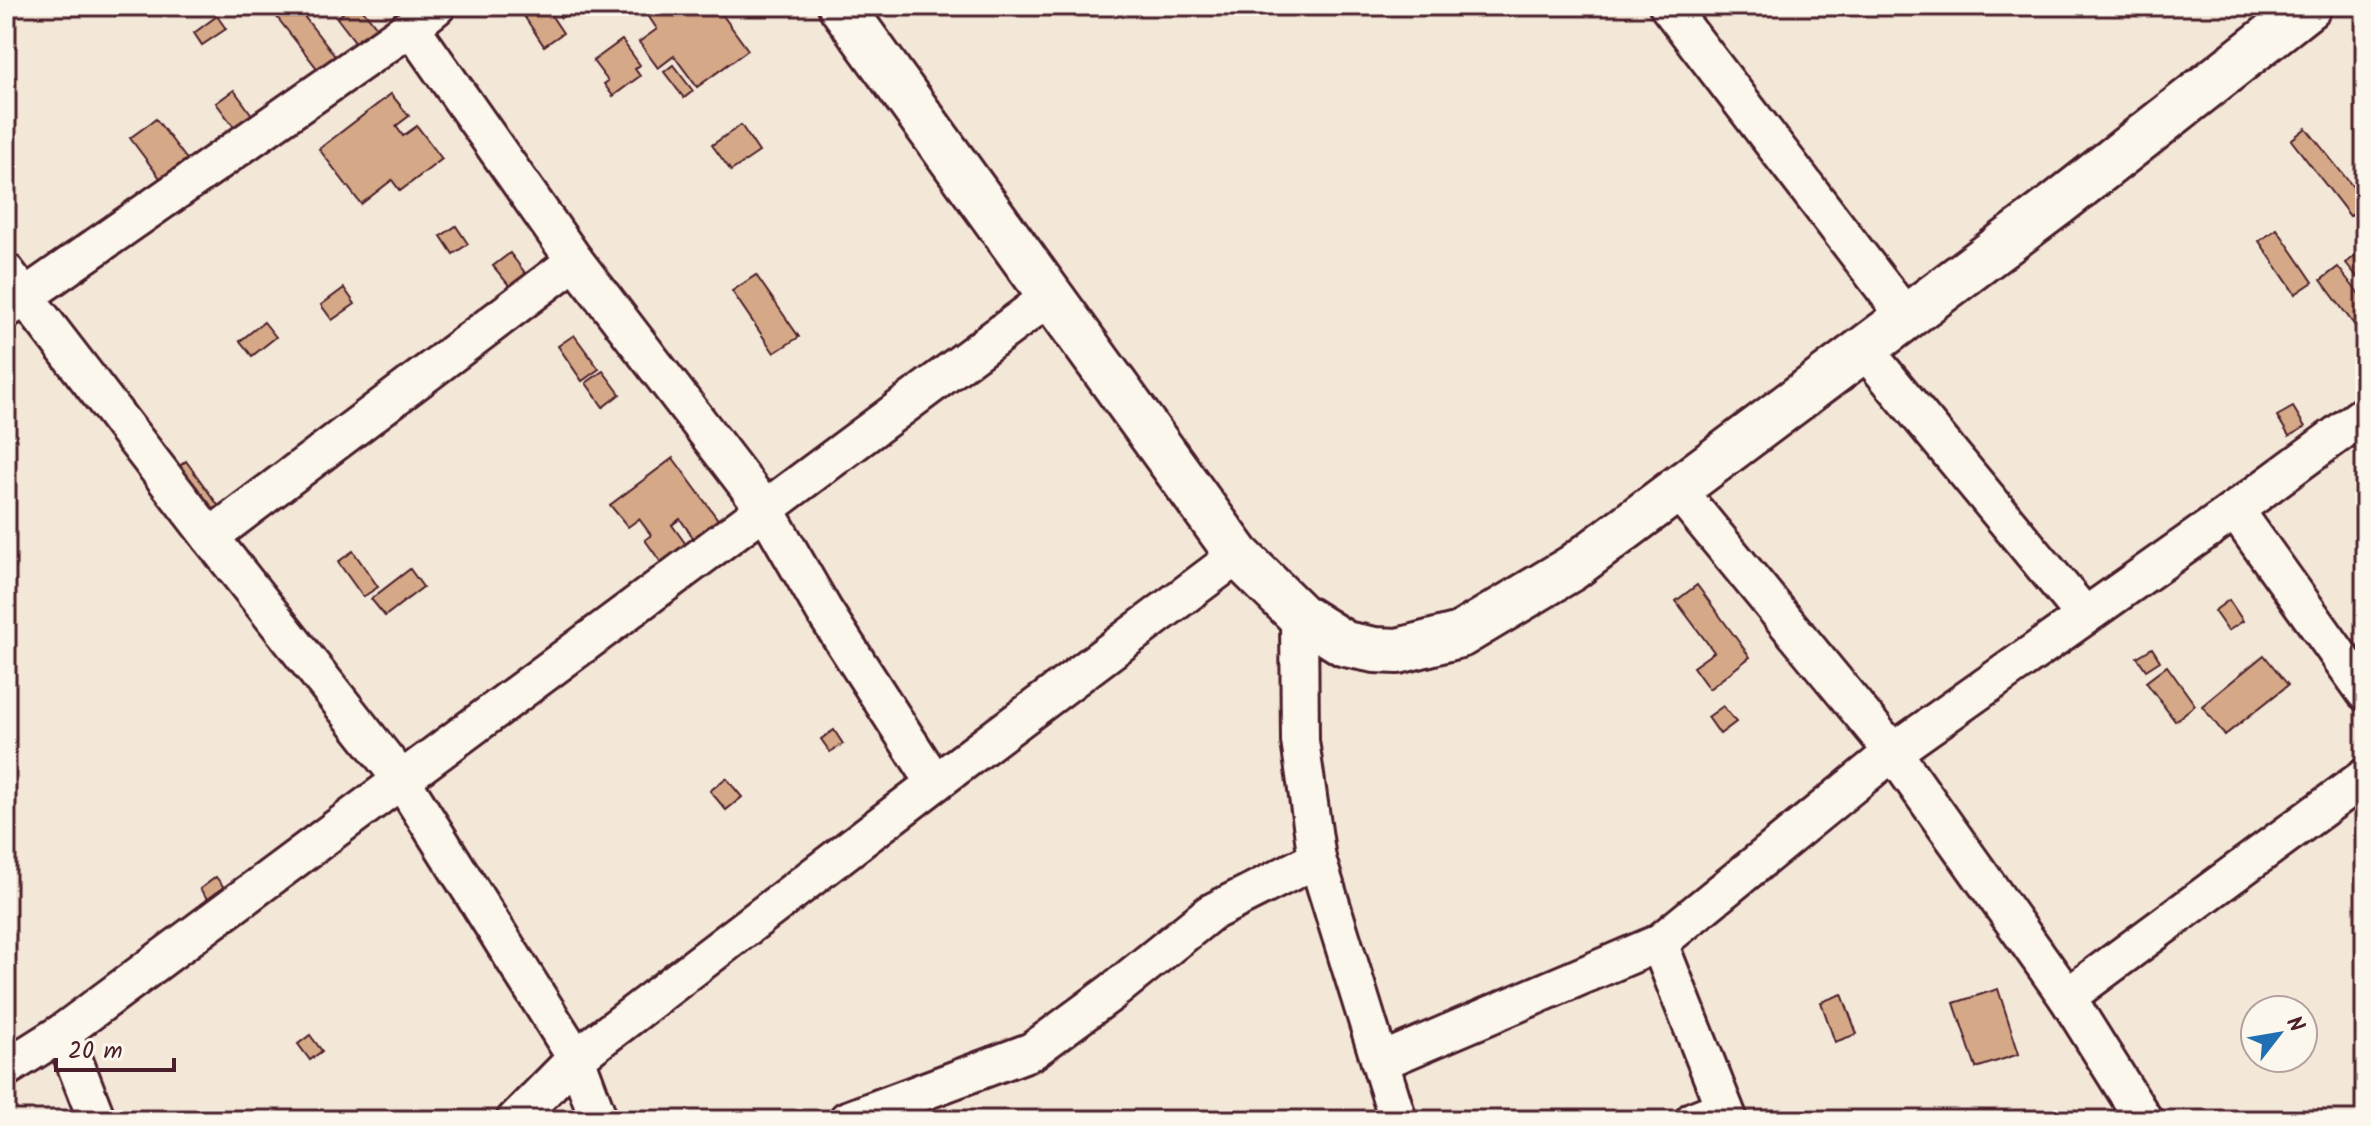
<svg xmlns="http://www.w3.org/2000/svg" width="2371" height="1126" font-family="Kalam,sans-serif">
	<rect width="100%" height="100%" fill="#f3e7d8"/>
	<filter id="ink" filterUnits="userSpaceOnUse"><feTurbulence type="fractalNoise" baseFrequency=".0125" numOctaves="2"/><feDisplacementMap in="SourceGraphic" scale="16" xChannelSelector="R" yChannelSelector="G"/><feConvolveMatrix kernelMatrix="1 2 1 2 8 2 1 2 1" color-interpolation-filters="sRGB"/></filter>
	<g filter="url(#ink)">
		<g fill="#d5a987" stroke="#4a1f2b" stroke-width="2">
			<path d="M290 6H296L341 64 324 77 276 16Z"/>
			<path d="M351 6H360L383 36 357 44 337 18Z"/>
			<path d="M520 6H545L563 33 544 46 518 7Z"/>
			<path d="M553 6H574L576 9 561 18Z"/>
			<path d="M665 6H716L748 50 697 87 674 56 658 68 639 42 657 29 649 17Z"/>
			<path d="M217 16 226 29 202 45 194 33Z"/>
			<path d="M622 40 640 65 635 69 640 76 613 96 604 84 608 81 593 61Z"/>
			<path d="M673 65 693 91 684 98 664 72Z"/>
			<path d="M234 90 260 126 243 139 216 103Z"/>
			<path d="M391 94 409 116 396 126 403 136 417 126 442 159 400 191 392 180 361 204 319 149Z"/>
			<path d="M156 119 195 170 169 190 130 138Z"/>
			<path d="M741 125 759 152 731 171 712 145Z"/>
			<path d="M2306 128 2365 202V205L2350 216 2291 140Z"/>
			<path d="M456 226 468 244 453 254 441 236Z"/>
			<path d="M2277 229 2313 282 2295 294 2259 241Z"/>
			<path d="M2365 248V273L2358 278 2346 263Z"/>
			<path d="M510 253 532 282 516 294 493 266Z"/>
			<path d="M2338 267 2365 302V330L2361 334 2321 280Z"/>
			<path d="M756 275 799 337 774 353 732 291Z"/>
			<path d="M344 288 355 304 332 320 321 305Z"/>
			<path d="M264 322 276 337 252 356 240 341Z"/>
			<path d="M574 335 599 369 582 381 558 346Z"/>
			<path d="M603 371 620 394 603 407 586 383Z"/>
			<path d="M2293 407 2305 427 2289 436 2277 416Z"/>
			<path d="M673 458 722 525 697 543 680 519 672 525 690 550 665 568 645 540 651 535 639 519 628 527 610 505Z"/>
			<path d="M186 461 228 519 210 532 169 475Z"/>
			<path d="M353 551 378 587 363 597 338 562Z"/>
			<path d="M410 569 423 587 385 616 371 599Z"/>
			<path d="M1697 585 1750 657 1709 689 1693 667 1714 652 1676 601Z"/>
			<path d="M2229 600 2243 621 2228 631 2214 611Z"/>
			<path d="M2152 648 2160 661 2146 670 2137 657Z"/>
			<path d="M2264 655 2288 685 2225 735 2202 706Z"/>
			<path d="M2167 666 2195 705 2175 721 2146 682Z"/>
			<path d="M1723 706 1736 722 1720 734 1708 717Z"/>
			<path d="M834 730 843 744 830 752 821 739Z"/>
			<path d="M726 778 742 797 726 810 710 791Z"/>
			<path d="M216 877 226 890 209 901 200 889Z"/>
			<path d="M1998 989 2019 1054 1976 1068 1954 1003Z"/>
			<path d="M1842 994 1857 1034 1835 1042 1821 1002Z"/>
			<path d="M310 1035 322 1051 310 1060 298 1044Z"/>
		</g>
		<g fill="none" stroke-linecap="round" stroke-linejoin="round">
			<defs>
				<g id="street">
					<path d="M1668 6 1906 317"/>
					<path d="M411 27 575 261 765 509 824 611 935 783"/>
					<path d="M6 272 210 537 401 779 576 1058 599 1120"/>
					<path d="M7 309 411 27 437 6"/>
					<path d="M1864 349 2085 616"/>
					<path d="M1677 489 1893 752 2067 997 2144 1120"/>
					<path d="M2235 510 2365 692"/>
					<path d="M210 537 575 261"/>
					<path d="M1299 615 1300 741 1317 859 1398 1120"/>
					<path d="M1659 943 1729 1120"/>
					<path d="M2067 997 2365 777"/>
					<path d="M63 1032 97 1120"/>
					<path d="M1380 1062 1659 943 1893 752 2235 510 2365 414"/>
					<path d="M6 1068 63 1032 1051 296"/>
					<path d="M515 1120 576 1058 935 783 1238 555"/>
					<path d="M847 1120 1032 1051 1112 992 1210 913 1317 859"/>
					<path d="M1694 1120 1724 1108"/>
				</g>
				<path id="secondary" d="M841 6 1238 555 1299 615 1345 644 1375 650 1398 651 1460 635 1572 568 2056 205 2309 6"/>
			</defs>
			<use href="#street" stroke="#4a1f2b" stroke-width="42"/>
			<use href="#secondary" stroke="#4a1f2b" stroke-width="50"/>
			<use href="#street" stroke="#fbf7ec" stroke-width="36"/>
			<use href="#secondary" stroke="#fbf7ec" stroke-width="44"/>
		</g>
	</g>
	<rect width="2371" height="1126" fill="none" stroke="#fbf7ec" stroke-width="32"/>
	<rect x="16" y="16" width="2339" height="1094" fill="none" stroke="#4a1f2b" stroke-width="3" filter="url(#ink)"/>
	<g transform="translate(2279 1034) rotate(59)"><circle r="38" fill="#fbf7ec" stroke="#b4a19f" stroke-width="2"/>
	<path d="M0-6L14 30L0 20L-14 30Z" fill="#1f6fb2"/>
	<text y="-12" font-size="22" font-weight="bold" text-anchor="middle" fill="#4a1f2b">N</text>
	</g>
	<path d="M56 1058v12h118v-12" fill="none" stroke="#4a1f2b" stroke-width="4"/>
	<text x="68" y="1058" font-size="24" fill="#4a1f2b" stroke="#fbf7ec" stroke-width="6" paint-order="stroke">20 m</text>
</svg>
